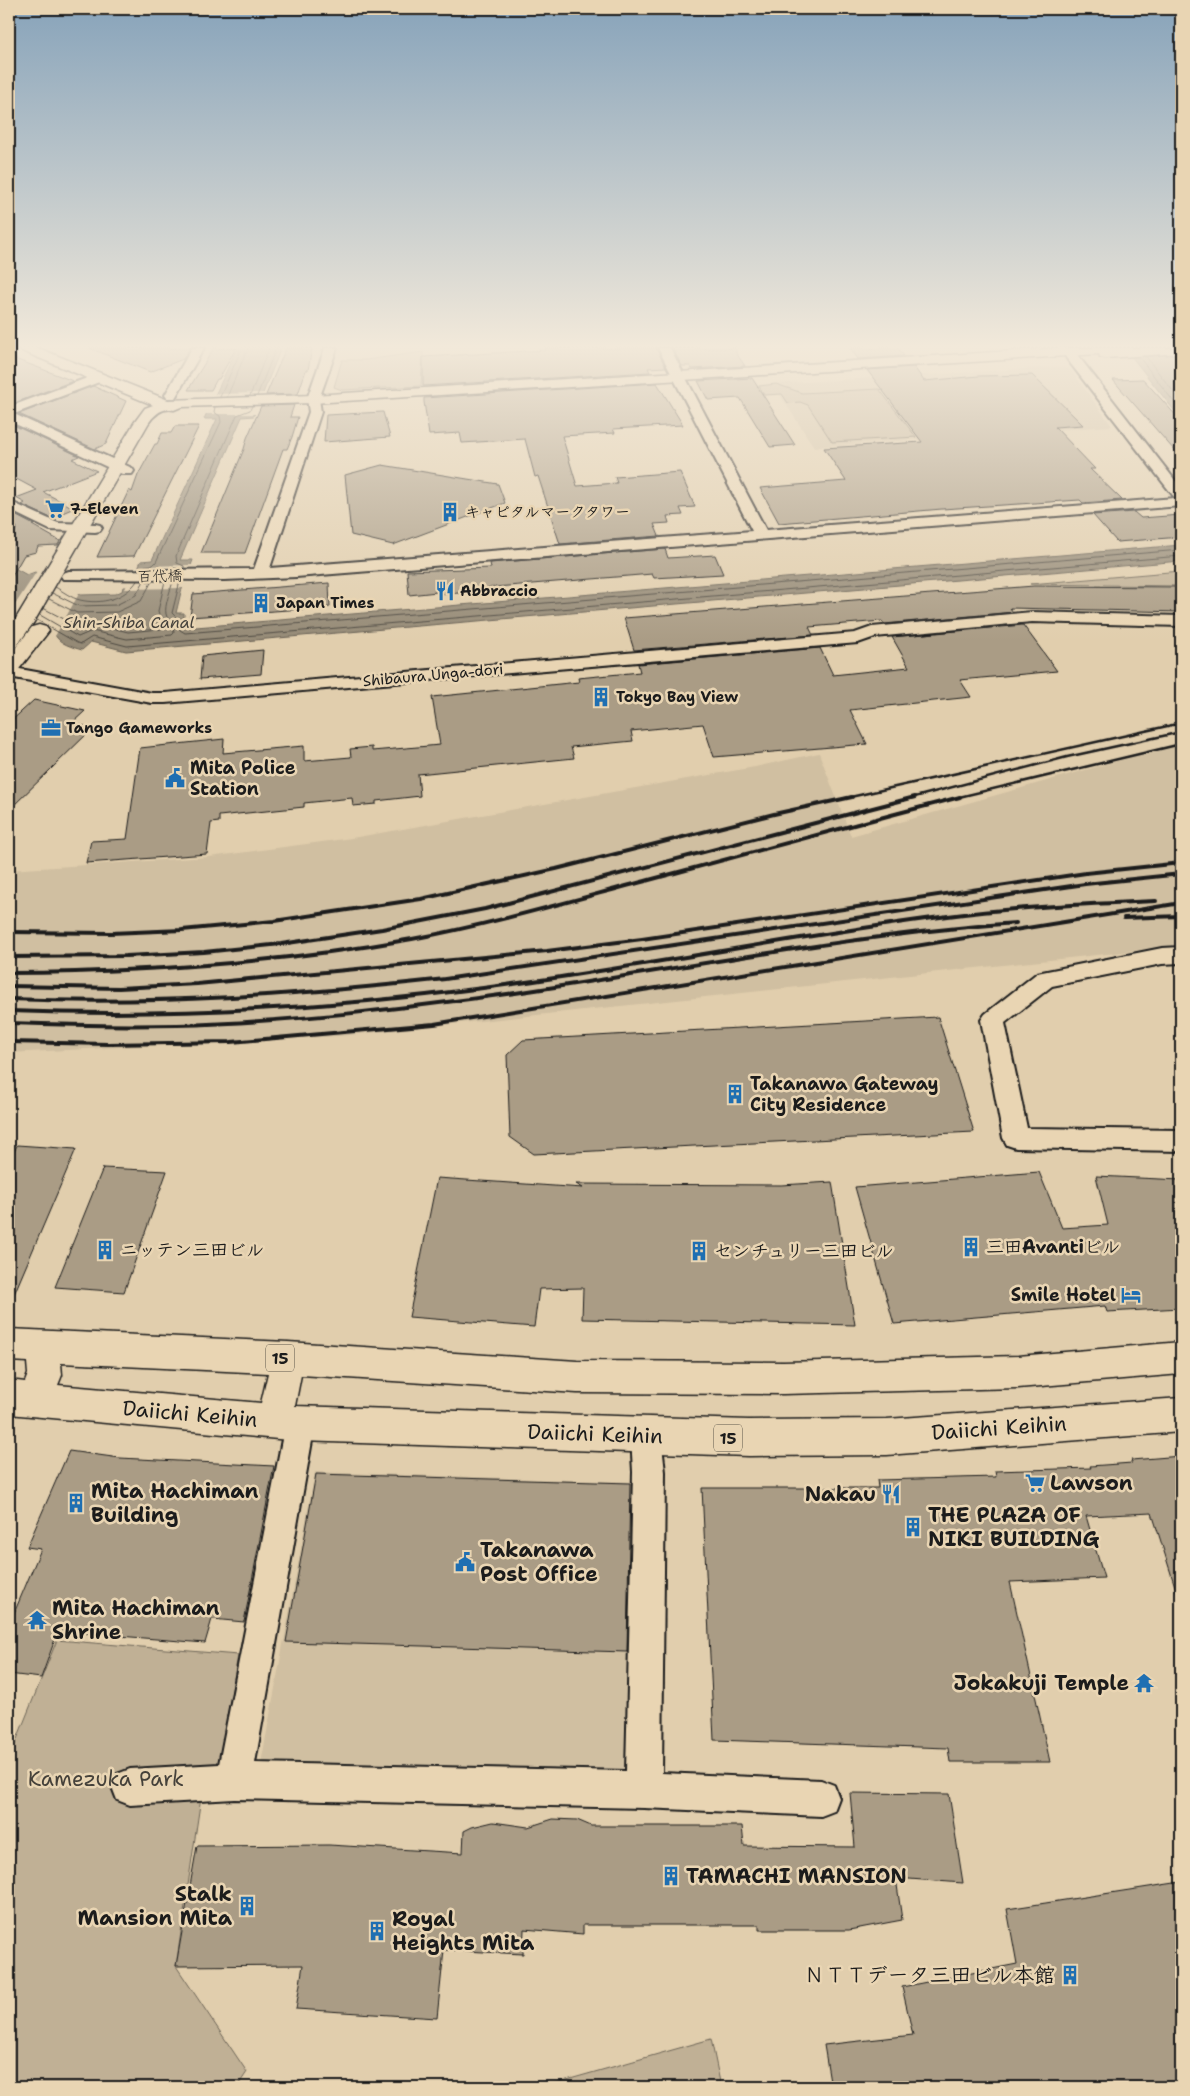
<svg xmlns="http://www.w3.org/2000/svg" width="1190" height="2096" font-family="'Shantell Sans','Klee One',sans-serif">
	<rect width="100%" height="100%" fill="#e1cead"/>
	<filter id="ink" filterUnits="userSpaceOnUse"><feTurbulence type="fractalNoise" baseFrequency=".02" numOctaves="2"/><feDisplacementMap in="SourceGraphic" scale="10" xChannelSelector="R" yChannelSelector="G"/><feConvolveMatrix kernelMatrix="1 2 1 2 8 2 1 2 1" color-interpolation-filters="sRGB"/></filter>
	<g filter="url(#ink)">
		<g fill="#d0bfa1">
			<path d="M1058 367 1070 369 1112 426 814 447 780 395 762 396 756 385Z"/>
			<path d="M1181 743V946L340 1036 9 1053V870L209 857 352 838 755 767 819 753 851 836Z"/>
			<path d="M315 1472 632 1482 631 1773 260 1769Z"/>
		</g>
		<g fill="#c0b095" stroke="#6e6658">
			<path d="M423 352 421 386 342 390 334 387 342 360H366Z"/>
			<path d="M776 384 802 393 879 389 916 437 832 442 808 405 800 402 788 403 782 394 764 395 759 386Z"/>
			<path d="M1181 571V586L1030 584Z"/>
			<path d="M57 1640 238 1655 219 1765 203 1784 176 1966 247 2072 237 2087H9V1759Z"/>
			<path d="M711 2039 721 2087H542Z"/>
		</g>
		<g fill="#958a76" stroke="#655e52">
			<path d="M237 348H281L254 416 242 417 180 560H193L181 592 176 613H184V628L1181 545V561L126 651 91 642 82 650C72 647 60 644 55 635L9 611V606L16 602 9 597V565L27 575 35 572 81 595 115 594 122 591 123 587H129L141 561 152 560 217 419H204Z"/>
			<path d="M1181 348V419L1131 356Z"/>
		</g>
		<g fill="#e1cead">
			<path d="M266 393 257 414H204L214 394Z"/>
			<path d="M193 565 184 588 125 589 136 566Z"/>
			<path d="M37 571 80 592 54 638 9 614Z"/>
		</g>
		<g fill="none" stroke-linecap="round" stroke-linejoin="round">
			<g stroke="#4c4840" stroke-width="1">
				<path d="M1139 357 1181 411"/>
				<path d="M1146 357 1181 401"/>
				<path d="M250 396 269 348"/>
				<path d="M257 396 276 348"/>
				<path d="M220 397 242 348"/>
				<path d="M227 397 248 348"/>
				<path d="M143 569 145 566 153 565 156 562 221 422 220 416 214 412 215 407"/>
				<path d="M184 569V566L177 563 176 556 237 415 250 410 252 406"/>
				<path d="M180 581 172 613 179 620 180 630 185 633 1181 550"/>
				<path d="M55 587C63 591 71 598 80 600 101 605 125 599 137 581"/>
				<path d="M52 593 79 606 116 605 136 595 144 581"/>
				<path d="M49 599 77 613 117 612 141 601 152 581"/>
				<path d="M43 608 64 619 77 629 92 623 128 632 161 629 163 626 158 611 165 581"/>
				<path d="M40 615 78 637 92 631 127 639 172 635 174 633C173 622 168 622 166 614 164 605 171 590 173 581"/>
				<path d="M37 620 77 643 81 644 92 637 127 646 1181 556"/>
			</g>
		</g>
		<g fill="#aa9c85" stroke="#1c1c1c">
			<path d="M89 348H190L183 359 150 372Z"/>
			<path d="M214 348H236L219 379H217L211 390H188Z"/>
			<path d="M286 348H312L308 370H306L298 394 266 395Z"/>
			<path d="M545 348H656L666 367 648 368 650 372 423 386V357L546 350Z"/>
			<path d="M672 348H736V353L745 366 692 369 690 366H682Z"/>
			<path d="M850 348H898L904 356 858 359Z"/>
			<path d="M9 357 34 366 73 381 9 405Z"/>
			<path d="M914 367 924 381 979 376 1032 375 1083 425 1055 427 1095 469H1090L1122 500 1083 503 1080 500 942 509 779 523 760 488 846 481 824 448 922 442 867 370Z"/>
			<path d="M752 378 795 445 770 447 740 398 708 400 698 381Z"/>
			<path d="M1143 379 1181 421V458L1113 380Z"/>
			<path d="M657 383 683 425 613 429 615 433 562 436 577 486 617 483 615 477 680 472 695 507 680 508 683 515 667 516 669 523 654 524 659 536 560 544 538 476 535 477 525 439 462 443 460 433 429 435 424 402V398Z"/>
			<path d="M93 386 126 401 106 444 95 449 19 414Z"/>
			<path d="M294 405 290 417H298L292 437 287 449H283L245 553H201L244 449 247 438 261 406Z"/>
			<path d="M383 412 390 437 324 442 326 415Z"/>
			<path d="M9 423 79 456 72 459 97 471 43 492 74 508 51 518 22 505 25 503 16 498 37 490 9 475Z"/>
			<path d="M175 426H199L134 556 97 557 129 490 132 492 138 475 155 444H157L162 433H171Z"/>
			<path d="M382 465 498 484 505 503 393 545 351 535 345 475Z"/>
			<path d="M9 512 34 525H32L60 541 58 545 38 546 36 552 24 555 9 581V546L17 527H9Z"/>
			<path d="M1134 512 1141 518 1181 515V537L1117 542 1093 515Z"/>
			<path d="M665 549 668 558 715 555 723 574 654 578 652 574 484 588 485 593 461 595 460 593 438 594 437 592 409 595 407 571 491 568 490 563Z"/>
			<path d="M329 583 330 607 190 617 193 594Z"/>
			<path d="M1034 586 1181 587V612L1010 608 1013 612 884 624 882 621 809 627 813 635 634 650 624 618Z"/>
			<path d="M1023 625 1057 671 960 680 971 697 850 710 867 744 714 757 703 724 631 731 633 741 571 747 574 758 418 774 420 796 376 801V804L353 806 352 798 304 803V807L219 816V822L211 823 207 854 86 863 91 841 127 839 140 748 224 739 223 753 304 746V761L351 757 350 749 372 747V751L440 745 432 697 579 682 578 678 640 672 638 664 820 648 833 675 909 667 892 637Z"/>
			<path d="M263 650 261 674 200 679 202 656Z"/>
			<path d="M34 700 85 711 72 723 93 728 9 810V723Z"/>
			<path d="M938 1017 974 1132 534 1154 510 1137 507 1055 523 1040Z"/>
			<path d="M17 1145 76 1149 9 1306V1164Z"/>
			<path d="M103 1168 167 1171 124 1292 55 1287Z"/>
			<path d="M1039 1172 1062 1228 1108 1225 1096 1176 1181 1180V1308L1107 1312 1105 1306 894 1324 855 1187Z"/>
			<path d="M437 1178 583 1188 576 1184 781 1185 832 1182 855 1325 582 1319 583 1288 539 1289 534 1327 409 1317Z"/>
			<path d="M69 1451 120 1458 274 1466 244 1622 212 1619 205 1643 58 1631 41 1678 9 1674V1625L41 1549 27 1547Z"/>
			<path d="M1181 1456V1592L1177 1593 1152 1513 1086 1516 1104 1578 1010 1582 1050 1762H950L948 1748 714 1740 702 1488H878L877 1480 996 1477 995 1471 1091 1468 1090 1466 1132 1463 1131 1460Z"/>
			<path d="M316 1474 630 1483 627 1652 286 1642Z"/>
			<path d="M850 1793 949 1794 963 1883 896 1878 902 1920 849 1930H759V1925H583V1934L524 1929 523 1954 444 1950 437 2018 296 2009 303 1965 176 1966 197 1846 329 1845 463 1853 464 1831 472 1827 493 1822 528 1827 553 1819 577 1820 591 1826H742L744 1846 855 1847Z"/>
			<path d="M1181 1882V2087H831L824 2045 913 2035 902 1987 1017 1964 1007 1909Z"/>
		</g>
		<g fill="none" stroke-linecap="round" stroke-linejoin="round">
			<defs>
				<g id="minor">
					<path d="M192 348H204L175 398H167L165 395Z"/>
					<path d="M325 348H337L319 399 321 412 270 568 752 531 658 348H670L766 530 1175 498 1067 359 1060 348H1072L1181 488V506L296 577 224 580 63 579 61 576 63 573 69 571 254 569 309 412 307 399Z"/>
					<path d="M98 374 102 375 104 378 102 381 14 414 132 468 134 471 132 474H122L9 421V407Z"/>
					<path d="M9 501 58 523 95 524 100 525 102 528 100 531 95 532 50 530 9 510Z"/>
					<path d="M1032 612 1181 616V626L1032 622 875 637 858 643 165 703H152L9 677V667L152 693H165L855 633 872 627Z"/>
					<path d="M1181 947V963L1162 964 1052 986 1005 1023 1027 1128 1181 1130V1151L1016 1148 1007 1145 1003 1138 981 1020 985 1014 1037 973 1162 948Z"/>
					<path d="M300 1409 311 1413 315 1424 255 1763 626 1771 633 1472 631 1436 635 1425 646 1421 657 1425 661 1436 665 1472 662 1773 821 1780 834 1785 839 1798 834 1811 821 1816 644 1808 234 1799 130 1805 117 1800 112 1787 117 1774 130 1769 219 1764 285 1424 289 1413Z"/>
				</g>
				<g id="major">
					<path d="M20 348H38L168 400 313 395 1060 348H1181V353L1105 358 1100 357 1099 354 313 403 181 407 174 410C162 407 154 415 148 424L34 622 16 647 9 649V630L134 423 145 408 153 405 22 351Z"/>
					<path d="M39 625 46 627 49 631 16 673 9 675V656L32 627Z"/>
				</g>
				<path id="highway" d="M9 1329 288 1342 577 1361 783 1362 1018 1356 1181 1342V1374L1018 1388 783 1394 577 1393 301 1375 295 1406 749 1420 887 1419 1181 1398V1432L887 1455 749 1456 300 1441 9 1414V1380L25 1382 28 1374 27 1362 9 1361ZM61 1363 268 1373 261 1403 58 1385 62 1375Z"/>
			</defs>
			<use href="#minor" stroke="#1c1c1c" stroke-width="4"/>
			<use href="#major" stroke="#1c1c1c" stroke-width="3"/>
			<use href="#highway" stroke="#1c1c1c" stroke-width="3"/>
			<use href="#minor" fill="#e9d5b3" fill-rule="evenodd"/>
			<use href="#major" fill="#e9d5b3" fill-rule="evenodd"/>
			<use href="#highway" fill="#e9d5b3" fill-rule="evenodd"/>
			<g stroke="#1c1c1c" stroke-width="2.5">
				<path d="M846 798 1181 723"/>
				<path d="M911 798 1067 757 1181 732"/>
				<path d="M955 798 1181 744"/>
			</g>
			<g stroke="#1c1c1c" stroke-width="4">
				<path d="M1124 918 1181 916"/>
				<path d="M9 932 111 933 182 930 274 921 421 899 556 869 774 814 852 797"/>
				<path d="M9 957 126 956 204 952 281 944 382 929 485 909 915 797"/>
				<path d="M9 973C144 972 279 963 412 939 492 924 570 901 649 880 752 852 856 824 960 797"/>
				<path d="M9 986 119 988 197 984 547 951 642 939 1086 873 1181 863"/>
				<path d="M9 999C155 1005 300 995 445 979L1085 884 1181 874"/>
				<path d="M9 1011C168 1017 326 1009 483 988 639 968 792 936 948 916 1017 907 1086 904 1156 901"/>
				<path d="M9 1023C65 1025 121 1026 177 1025 292 1022 408 1008 522 992 686 968 850 935 1016 923"/>
				<path d="M9 1042 108 1044 231 1042 434 1024 1181 903"/>
			</g>
		</g>
	</g>
	<linearGradient id="sky" x2="0" y2="1"><stop stop-color="#87a3ba"/><stop offset="0.54" stop-color="#f2e9da"/><stop offset="1" stop-color="#f2e9da" stop-opacity="0"/></linearGradient>
	<rect width="1190" height="641" fill="url(#sky)"/>
	<defs>
		<symbol id="supermarket-bare" viewBox="-9 -9 18 18"><path d="M-6-5.5h2.5l.6 2H6L4.5 2H-2.5L-4.4-4H-6ZM-1.5 3.2a1.3 1.3 0 1 0 .1 0ZM3 3.2a1.3 1.3 0 1 0 .1 0Z" fill="#1f6fb2" stroke="#e9d5b3" stroke-width="2.5" paint-order="stroke"/></symbol>
		<symbol id="building-bare" viewBox="-9 -9 18 18"><path d="M-4-6H4V6H1V3H-1V6H-4ZM-2.5-4.3h1.7v1.8h-1.7ZM.8-4.3h1.7v1.8H.8ZM-2.5-1h1.7V.8h-1.7ZM.8-1h1.7V.8H.8Z" fill="#1f6fb2" stroke="#e9d5b3" stroke-width="2.5" paint-order="stroke"/></symbol>
		<symbol id="restaurant-bare" viewBox="-9 -9 18 18"><path d="M-5-6h1v4h1v-4h1v4h1v-4h1v5L-1.5 .5V6h-2V.5L-5-1ZM5-6V6H3V1.5H1.5Q1.5-4 5-6Z" fill="#1f6fb2" stroke="#e9d5b3" stroke-width="2.5" paint-order="stroke"/></symbol>
		<symbol id="office-bare" viewBox="-9 -9 18 18"><path d="M-6-3h4V-5.5h4V-3h4V5H-6ZM-1-4.5V-3h2v-1.5ZM-6 0V1H6V0Z" fill="#1f6fb2" stroke="#e9d5b3" stroke-width="2.5" paint-order="stroke"/></symbol>
		<symbol id="civic-bare" viewBox="-9 -9 18 18"><path d="M-.6-6.5H3V-4.5H.6V-3L4-1V1h2V6H-6V1h2V-1L-.6-3ZM-1.2 2.5V6h2.4V2.5Z" fill="#1f6fb2" stroke="#e9d5b3" stroke-width="2.5" paint-order="stroke"/></symbol>
		<symbol id="hotel-bare" viewBox="-9 -9 18 18"><path d="M-6-4.5h1.5V1H6V5H4.5V3h-9V5H-6ZM-4 0a1.8 1.8 0 1 1 3.6 0ZM.5 0V-2.5h3Q6-2.5 6 0Z" fill="#1f6fb2" stroke="#e9d5b3" stroke-width="2.5" paint-order="stroke"/></symbol>
		<symbol id="temple-bare" viewBox="-9 -9 18 18"><path d="M0-6L5-2H3V0L6.5 2.5H4V6H1.5V3h-3V6H-4V2.5H-6.5L-3 0V-2H-5Z" fill="#1f6fb2" stroke="#e9d5b3" stroke-width="2.5" paint-order="stroke"/></symbol>
	</defs>
	<g fill-rule="evenodd">
		<use href="#supermarket-bare" x="41" y="495" width="28" height="28"/>
		<use href="#building-bare" x="436" y="498" width="28" height="28"/>
		<use href="#restaurant-bare" x="431" y="577" width="28" height="28"/>
		<use href="#building-bare" x="247" y="589" width="28" height="28"/>
		<use href="#building-bare" x="587" y="683" width="28" height="28"/>
		<use href="#office-bare" x="37" y="714" width="28" height="28"/>
		<use href="#civic-bare" x="161" y="764" width="28" height="28"/>
		<use href="#building-bare" x="721" y="1080" width="28" height="28"/>
		<use href="#building-bare" x="957" y="1233" width="28" height="28"/>
		<use href="#building-bare" x="91" y="1236" width="28" height="28"/>
		<use href="#building-bare" x="685" y="1237" width="28" height="28"/>
		<use href="#hotel-bare" x="1117" y="1281" width="28" height="28"/>
		<use href="#supermarket-bare" x="1021" y="1469" width="28" height="28"/>
		<use href="#restaurant-bare" x="877" y="1480" width="28" height="28"/>
		<use href="#building-bare" x="62" y="1489" width="28" height="28"/>
		<use href="#building-bare" x="899" y="1513" width="28" height="28"/>
		<use href="#civic-bare" x="451" y="1548" width="28" height="28"/>
		<use href="#temple-bare" x="23" y="1606" width="28" height="28"/>
		<use href="#temple-bare" x="1130" y="1669" width="28" height="28"/>
		<use href="#building-bare" x="657" y="1862" width="28" height="28"/>
		<use href="#building-bare" x="233" y="1892" width="28" height="28"/>
		<use href="#building-bare" x="363" y="1917" width="28" height="28"/>
		<use href="#building-bare" x="1056" y="1961" width="28" height="28"/>
	</g>
	<g text-anchor="middle" stroke-width="5" stroke-linejoin="round" paint-order="stroke">
		<g font-size="15" font-weight="bold" fill="#1c1c1c" stroke="#e9d5b3" text-anchor="start">
			<text x="70" y="514">7-Eleven</text>
			<text x="465" y="517">キャピタルマークタワー</text>
			<text x="460" y="596">Abbraccio</text>
			<text x="276" y="608">Japan Times</text>
			<text x="616" y="702">Tokyo Bay View</text>
			<text x="66" y="733">Tango Gameworks</text>
		</g>
		<g font-size="15" fill="#1c1c1c" stroke="#e9d5b3">
			<text transform="translate(160 576) rotate(-1)" y="5">百代橋</text>
			<text transform="translate(433 675) rotate(-5)" y="5">Shibaura Unga-dori</text>
		</g>
		<g font-size="16" font-style="italic" fill="#46423c" stroke="#e9d5b3">
			<text x="129" y="628">Shin-Shiba Canal</text>
		</g>
		<g fill="#e9d5b3" stroke="#5a5449" stroke-width="1">
			<rect x="266" y="1344.5" width="28" height="27" rx="4"/>
			<rect x="714" y="1424.5" width="28" height="27" rx="4"/>
		</g>
		<g font-size="16" font-weight="bold" fill="#1c1c1c">
			<text x="280" y="1364">15</text>
			<text x="728" y="1444">15</text>
		</g>
		<g font-size="18" font-weight="bold" fill="#1c1c1c" stroke="#e9d5b3" text-anchor="start">
			<text x="190" y="774">Mita Police<tspan x="190" dy="21">Station</tspan></text>
			<text x="750" y="1090">Takanawa Gateway<tspan x="750" dy="21">City Residence</tspan></text>
			<text x="986" y="1253">三田Avantiビル</text>
			<text x="120" y="1256">ニッテン三田ビル</text>
			<text x="714" y="1257">センチュリー三田ビル</text>
			<text x="1116" y="1301" text-anchor="end">Smile Hotel</text>
		</g>
		<g font-size="21" fill="#1c1c1c" stroke="#e9d5b3">
			<text transform="translate(190 1414) rotate(5)" y="7">Daiichi Keihin</text>
			<text transform="translate(999 1428) rotate(-4)" y="7">Daiichi Keihin</text>
			<text transform="translate(595 1434) rotate(2)" y="7">Daiichi Keihin</text>
		</g>
		<g font-size="21" font-weight="bold" fill="#1c1c1c" stroke="#e9d5b3" text-anchor="start">
			<text x="1050" y="1490">Lawson</text>
			<text x="91" y="1498">Mita Hachiman<tspan x="91" dy="24">Building</tspan></text>
			<text x="876" y="1501" text-anchor="end">Nakau</text>
			<text x="928" y="1522">THE PLAZA OF<tspan x="928" dy="24">NIKI BUILDING</tspan></text>
			<text x="480" y="1557">Takanawa<tspan x="480" dy="24">Post Office</tspan></text>
			<text x="52" y="1615">Mita Hachiman<tspan x="52" dy="24">Shrine</tspan></text>
			<text x="1129" y="1690" text-anchor="end">Jokakuji Temple</text>
			<text x="686" y="1883">TAMACHI MANSION</text>
			<text x="232" y="1901" text-anchor="end">Stalk<tspan x="232" dy="24">Mansion Mita</tspan></text>
			<text x="392" y="1926">Royal<tspan x="392" dy="24">Heights Mita</tspan></text>
			<text x="1055" y="1982" text-anchor="end">ＮＴＴデータ三田ビル本館</text>
		</g>
		<g font-size="21" fill="#45413a" stroke="#e9d5b3">
			<text x="106" y="1786">Kamezuka Park</text>
		</g>
	</g>
	<rect width="1190" height="2096" fill="none" stroke="#e9d5b3" stroke-width="30"/>
	<rect x="15" y="15" width="1160" height="2066" fill="none" stroke="#1c1c1c" stroke-width="2" filter="url(#ink)"/>
</svg>
